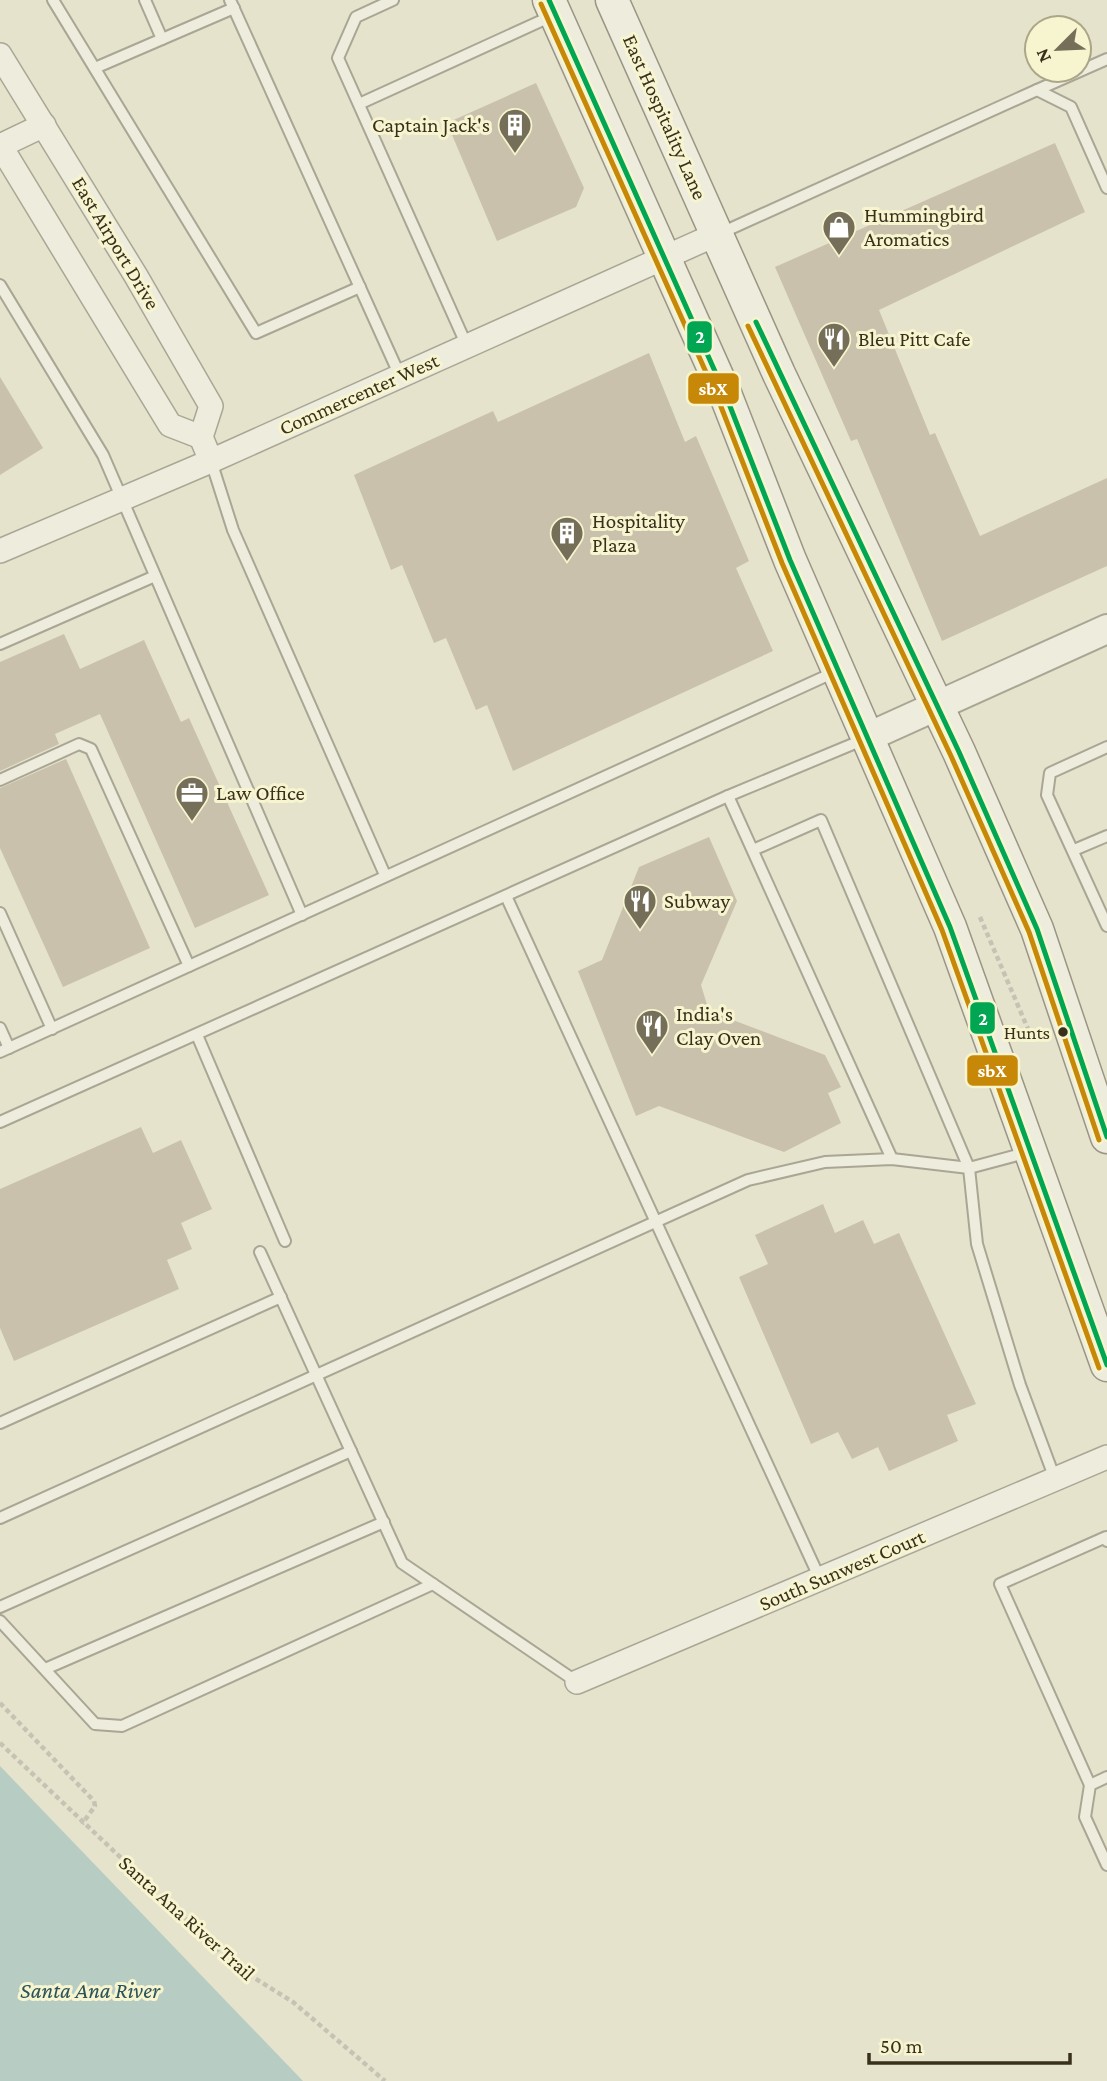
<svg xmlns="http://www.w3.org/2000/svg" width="1107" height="2081" font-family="'Crimson Pro',serif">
	<rect width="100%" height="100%" fill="#e5e3cb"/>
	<path fill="#b7ccc3" d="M0 1766 303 2081H0Z"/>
	<g fill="#c9c1ac">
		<path d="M536 83 584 188 576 207 497 241 447 123Z"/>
		<path d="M1055 143 1085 212 879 310 930 435 935 433 980 536 1107 478V566L942 641 857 439 851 441 775 267Z"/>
		<path d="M649 353 685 442 696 436 749 561 736 568 773 651 513 771 487 705 476 710 446 638 434 643 402 565 391 570 354 475 493 411 498 422Z"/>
		<path d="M0 377 43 448 0 475Z"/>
		<path d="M64 634 80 669 144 640 181 722 189 718 269 895 195 928 100 714 55 734 59 744 0 771V662Z"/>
		<path d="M66 759 150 948 63 987 0 848V788Z"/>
		<path d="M709 837 737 901 701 985 709 1011 825 1055 841 1087 828 1093 841 1123 784 1152 659 1106 636 1116 578 971 602 960 639 867Z"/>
		<path d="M141 1127 153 1153 181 1140 212 1209 181 1223 192 1249 167 1260 179 1289 14 1361 0 1328V1189Z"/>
		<path d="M823 1204 835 1233 863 1220 874 1244 899 1233 976 1404 947 1415 958 1441 889 1471 878 1447 852 1459 838 1432 811 1444 739 1277 768 1264 755 1235Z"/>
	</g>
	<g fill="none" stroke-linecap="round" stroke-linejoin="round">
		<defs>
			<g id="service">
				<path d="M53 0 256 333 360 287"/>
				<path d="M145 0 162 39"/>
				<path d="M230 0 400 376"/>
				<path d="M393 0 356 17 338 58 467 346"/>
				<path d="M95 68 234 8"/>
				<path d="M1037 90 1107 59"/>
				<path d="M359 104 554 15"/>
				<path d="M721 233 1037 90 1071 107 1107 188"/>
				<path d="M0 285 103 455 302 915"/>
				<path d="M211 461 233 530 385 875"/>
				<path d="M0 644 155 576"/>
				<path d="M1107 747 1050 773 1047 795 1107 926"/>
				<path d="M0 780 79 744 91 749 189 966"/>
				<path d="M728 796 892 1159"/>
				<path d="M753 850 821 820 969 1168 977 1244 1020 1385 1055 1479"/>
				<path d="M1074 850 1107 836"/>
				<path d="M506 896 820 1579"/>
				<path d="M0 913 52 1029"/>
				<path d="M0 1028 9 1048"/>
				<path d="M197 1035 285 1241"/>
				<path d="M0 1052 837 671"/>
				<path d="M0 1122 728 796 865 739"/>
				<path d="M260 1252 402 1563 577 1682"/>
				<path d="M0 1423 281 1297"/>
				<path d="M0 1518 748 1180 825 1162 892 1159 969 1168 1029 1152"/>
				<path d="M0 1607 351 1451"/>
				<path d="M0 1621 95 1724 122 1726 433 1584"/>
				<path d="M45 1669 384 1522"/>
				<path d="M1107 1777 1090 1785 1085 1817 1107 1865"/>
				<path d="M1090 1785 1000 1584 1106 1537 1107 1541"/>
			</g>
			<g id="minor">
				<path d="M0 55 136 276 211 406 201 437 211 461"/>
				<path d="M0 145 170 425 201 437"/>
				<path d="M0 146 44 125"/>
				<path d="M0 551 211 461 717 234"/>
				<path d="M577 1682 1107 1457"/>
			</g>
			<path id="tertiary" d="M868 737 1107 629"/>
			<g id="secondary">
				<path d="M549 0 726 396 790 560 950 927 1107 1365"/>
				<path d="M612 0 779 374 959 752 1037 929 1107 1137"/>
			</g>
		</defs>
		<use href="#service" stroke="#aaa695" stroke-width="14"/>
		<use href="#minor" stroke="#aaa695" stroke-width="26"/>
		<use href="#tertiary" stroke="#aaa695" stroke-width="32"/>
		<use href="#secondary" stroke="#9a9584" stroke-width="35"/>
		<g stroke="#c5c3b4" stroke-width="4.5" stroke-dasharray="5 3.5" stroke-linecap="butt">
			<path d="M980 917 1028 1029"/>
			<path d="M0 1703 94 1801 95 1806 82 1824"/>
			<path d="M0 1743 235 1966 293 2002 385 2081"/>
		</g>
		<use href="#service" stroke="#edecdd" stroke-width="10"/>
		<use href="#minor" stroke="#edecdd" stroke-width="23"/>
		<use href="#tertiary" stroke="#edecdd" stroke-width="28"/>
		<use href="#secondary" stroke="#edecdd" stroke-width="32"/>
		<defs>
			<g id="bus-1">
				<path d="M549 0 726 396 790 560 950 927 1107 1365"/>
				<path d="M756 322 959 752 1037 929 1107 1137"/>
			</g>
			<g id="bus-2">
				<path d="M541 4 718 399 782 563 942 930 1099 1368"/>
				<path d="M748 326 951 756 1029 932 1099 1140"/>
			</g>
		</defs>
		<use href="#bus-1" stroke="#f7f4d0" stroke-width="10"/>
		<use href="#bus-2" stroke="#f7f4d0" stroke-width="10"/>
		<use href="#bus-1" stroke="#00a651" stroke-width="5"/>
		<use href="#bus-2" stroke="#c88807" stroke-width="5"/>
	</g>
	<defs>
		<symbol id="building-pin" viewBox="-11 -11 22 30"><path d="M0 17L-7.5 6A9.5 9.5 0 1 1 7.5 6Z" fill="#756f59" stroke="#f7f4d0"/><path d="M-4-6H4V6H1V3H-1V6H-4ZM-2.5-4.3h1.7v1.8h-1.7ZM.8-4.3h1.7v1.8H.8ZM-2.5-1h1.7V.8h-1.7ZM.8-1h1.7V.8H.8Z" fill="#fff"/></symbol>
		<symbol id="shop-pin" viewBox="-11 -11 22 30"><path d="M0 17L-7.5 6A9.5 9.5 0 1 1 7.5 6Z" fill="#756f59" stroke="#f7f4d0"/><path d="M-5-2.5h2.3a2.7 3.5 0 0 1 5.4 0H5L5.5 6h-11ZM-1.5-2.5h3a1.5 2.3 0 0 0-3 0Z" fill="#fff"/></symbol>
		<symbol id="restaurant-pin" viewBox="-11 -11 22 30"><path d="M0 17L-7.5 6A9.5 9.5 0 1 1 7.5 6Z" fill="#756f59" stroke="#f7f4d0"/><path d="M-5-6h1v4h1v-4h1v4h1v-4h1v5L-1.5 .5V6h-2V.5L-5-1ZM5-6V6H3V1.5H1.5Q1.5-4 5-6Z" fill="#fff"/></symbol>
		<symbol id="office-pin" viewBox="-11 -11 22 30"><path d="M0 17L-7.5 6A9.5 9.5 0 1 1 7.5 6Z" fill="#756f59" stroke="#f7f4d0"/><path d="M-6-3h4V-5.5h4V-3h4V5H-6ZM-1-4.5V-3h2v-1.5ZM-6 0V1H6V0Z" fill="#fff"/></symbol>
	</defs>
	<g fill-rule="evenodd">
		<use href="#building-pin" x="496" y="106" width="38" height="52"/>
		<use href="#shop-pin" x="820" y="208" width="38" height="52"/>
		<use href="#restaurant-pin" x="815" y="320" width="38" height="52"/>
		<use href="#building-pin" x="548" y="514" width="38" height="52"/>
		<use href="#office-pin" x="173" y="774" width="38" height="52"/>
		<use href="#restaurant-pin" x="621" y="882" width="38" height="52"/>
		<use href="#restaurant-pin" x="633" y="1007" width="38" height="52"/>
	</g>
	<circle fill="#39301c" stroke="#f7f4d0" stroke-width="2.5" cx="1063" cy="1032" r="6"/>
	<g text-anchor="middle" stroke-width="6" stroke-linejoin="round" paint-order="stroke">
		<g font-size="19" fill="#39301c" stroke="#f7f4d0" text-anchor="end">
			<text x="1050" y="1039">Hunts</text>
		</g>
		<g font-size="21" fill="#39301c" stroke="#f7f4d0">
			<text transform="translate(665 117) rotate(66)" y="7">East Hospitality Lane</text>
			<text transform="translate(116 243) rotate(59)" y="7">East Airport Drive</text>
			<text transform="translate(359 394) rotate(-24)" y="7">Commercenter West</text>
			<text transform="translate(842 1570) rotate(-23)" y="7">South Sunwest Court</text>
			<text transform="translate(187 1918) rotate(42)" y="7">Santa Ana River Trail</text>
		</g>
		<g font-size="21" fill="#39301c" stroke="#f7f4d0" text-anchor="start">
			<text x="490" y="132" text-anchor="end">Captain Jack's</text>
			<text x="864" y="222">Hummingbird<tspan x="864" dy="24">Aromatics</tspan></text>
			<text x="858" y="346">Bleu Pitt Cafe</text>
			<text x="592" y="528">Hospitality<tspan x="592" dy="24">Plaza</tspan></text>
			<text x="216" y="800">Law Office</text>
			<text x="664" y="908">Subway</text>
			<text x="676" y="1021">India's<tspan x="676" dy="24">Clay Oven</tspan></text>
		</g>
		<g font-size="23" font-style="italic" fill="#2a535a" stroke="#f7f4d0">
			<text x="90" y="1998">Santa Ana River</text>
		</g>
	</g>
	<g stroke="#f7f4d0" stroke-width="2.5">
		<rect x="686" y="320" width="27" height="34" rx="7" fill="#00a651"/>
		<rect x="687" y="372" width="53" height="33" rx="7" fill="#c88807"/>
		<rect x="969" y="1001" width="27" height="34" rx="7" fill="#00a651"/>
		<rect x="966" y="1054" width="53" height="33" rx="7" fill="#c88807"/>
	</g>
	<g font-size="19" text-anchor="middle" font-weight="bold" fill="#fff">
		<text x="700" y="343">2</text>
		<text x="713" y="395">sbX</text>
		<text x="983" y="1025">2</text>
		<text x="992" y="1077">sbX</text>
	</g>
	<g transform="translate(1058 49) rotate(246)"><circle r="33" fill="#f7f4d0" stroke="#aba688" stroke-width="2"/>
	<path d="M0-5L12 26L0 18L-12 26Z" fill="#756f59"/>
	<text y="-10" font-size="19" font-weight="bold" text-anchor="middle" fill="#39301c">N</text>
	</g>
	<path d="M869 2053v10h201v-10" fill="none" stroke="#39301c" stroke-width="3.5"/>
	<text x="880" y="2053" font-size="21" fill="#39301c" stroke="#f7f4d0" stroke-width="5" paint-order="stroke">50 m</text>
</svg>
